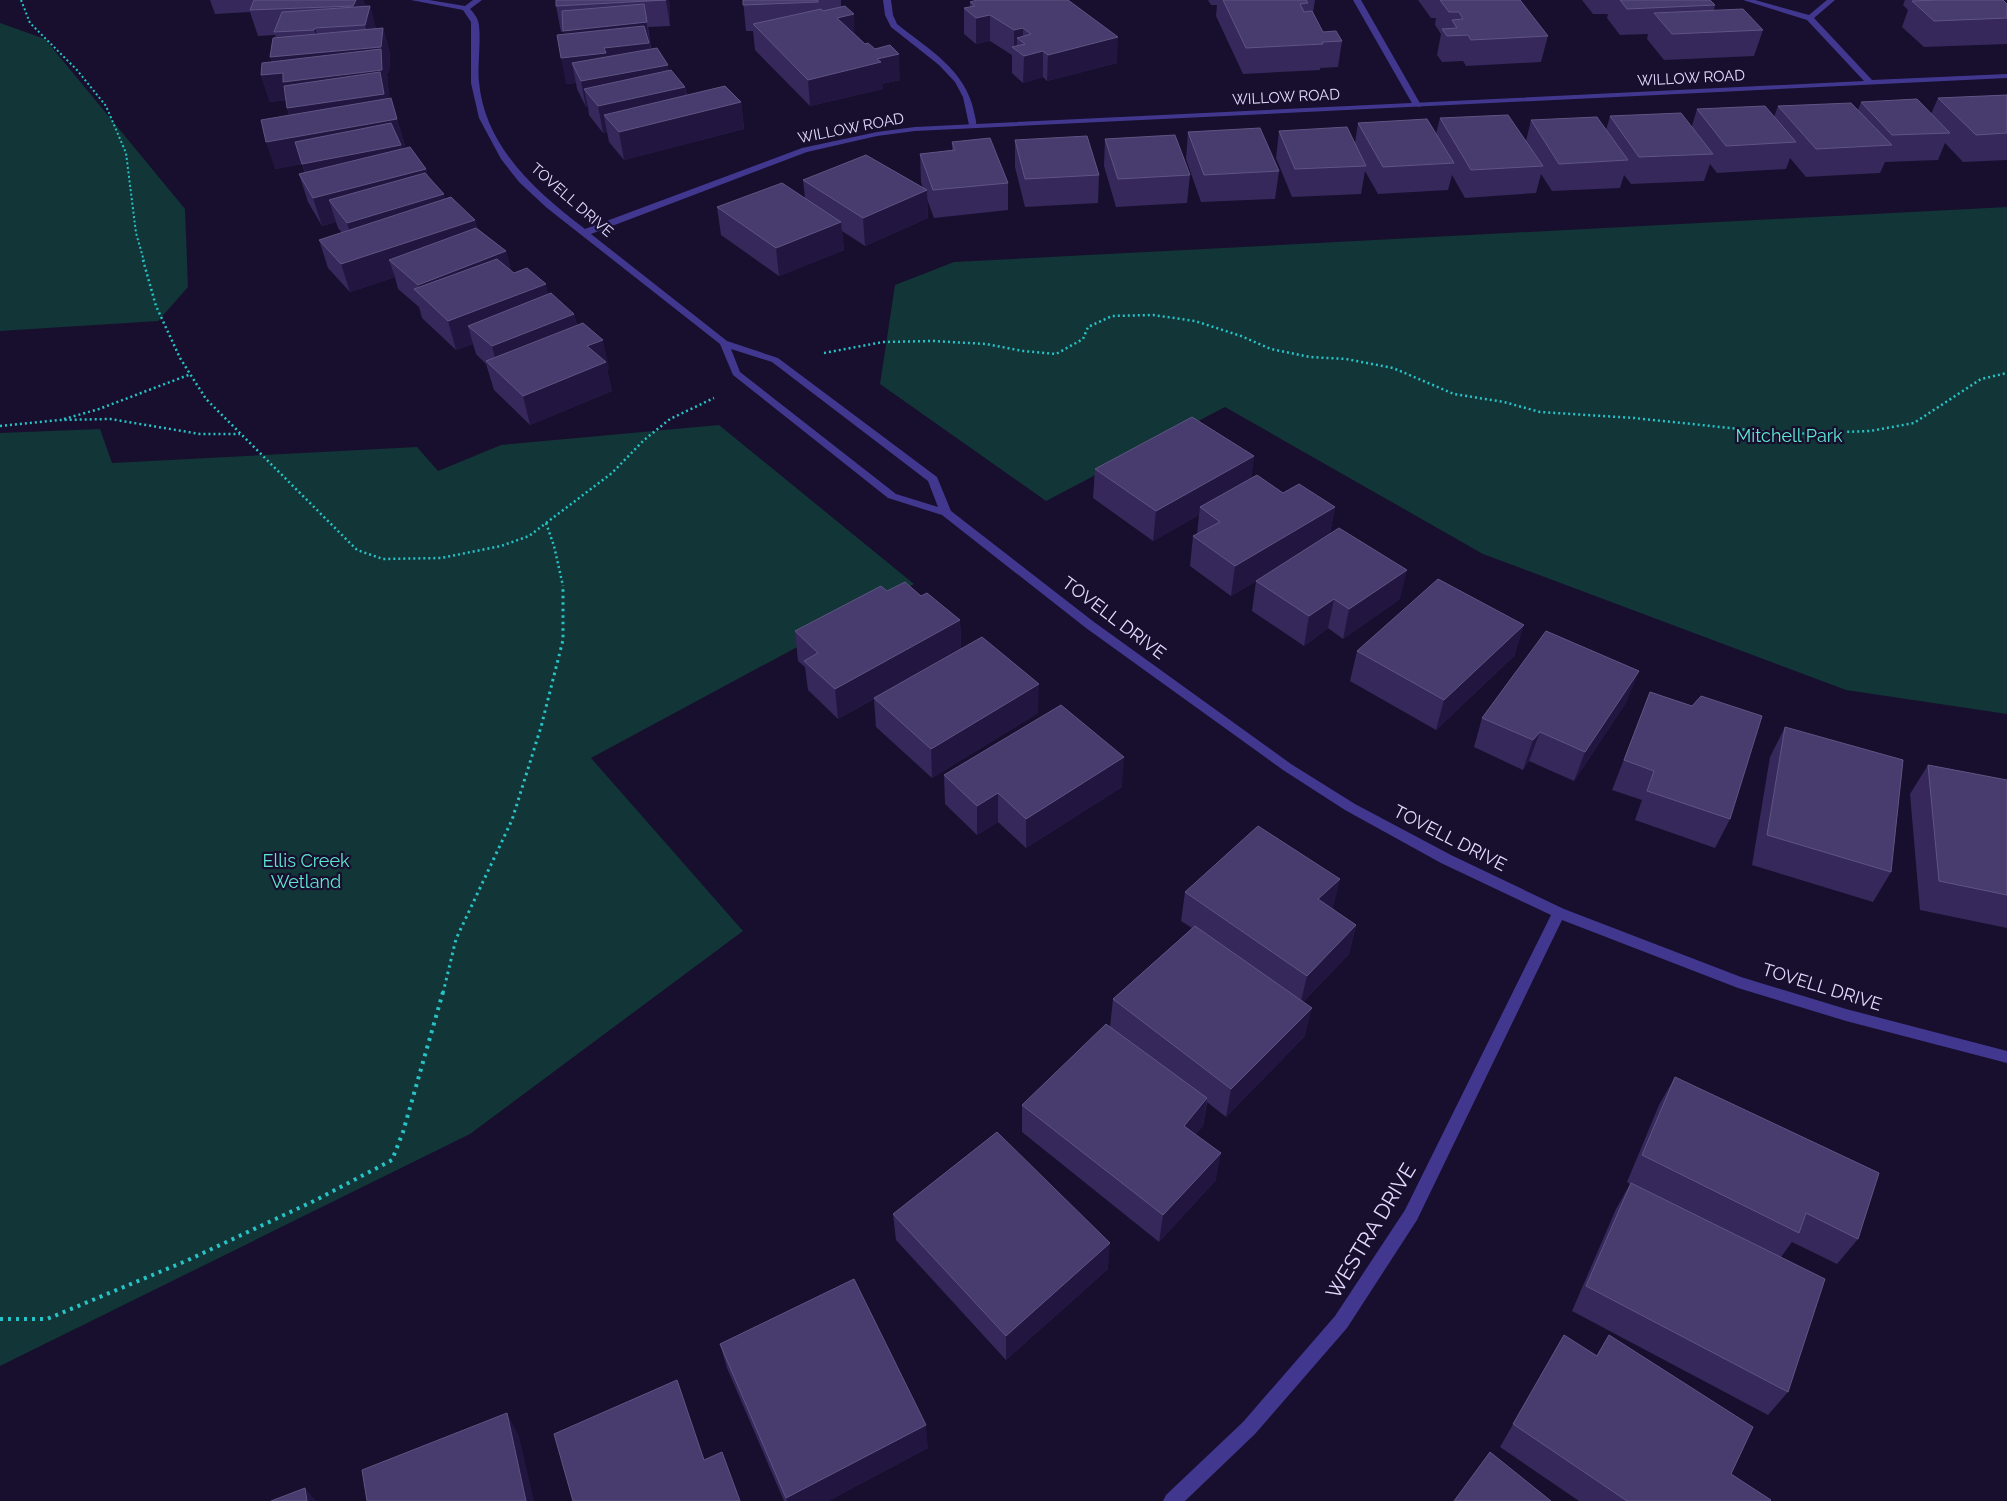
<svg xmlns="http://www.w3.org/2000/svg" width="2007" height="1501" font-family="Raleway,sans-serif">
	<rect width="100%" height="100%" fill="#170f2d"/>
	<g fill="#123537">
		<path d="M0 23 45 39 185 209 188 287 158 321 0 331Z"/>
		<path d="M2007 207V714L1846 690 1483 554 1225 407 1046 501 880 384 895 285 954 262Z"/>
		<path d="M719 425 914 584 591 758 743 931 470 1134 0 1366V433L100 429 112 463 417 447 438 471 501 445Z"/>
	</g>
	<g fill="none" stroke-linecap="round" stroke-linejoin="round">
		<path stroke="#27c3c7" stroke-width="2" stroke-dasharray="2 2.5" stroke-linecap="butt" d="M21 0 30 23 77 70 106 106 126 153 136 233 144 261"/>
		<g stroke="#27c3c7" stroke-width="2.5" stroke-dasharray="2 3" stroke-linecap="butt">
			<path d="M143 260 156 306 180 358 206 399 357 550 383 559 441 558 501 546 529 536 612 473 644 440 670 419 714 398"/>
			<path d="M824 353 883 342 933 341 986 344 1023 351 1056 354 1083 339 1088 327 1112 316 1153 315 1195 321 1241 336 1271 349 1310 357 1346 359 1393 368 1454 394 1504 402 1540 412 1634 418 1788 434 1870 431 1914 423 1981 379 2007 373"/>
			<path d="M64 419 99 409 191 374"/>
			<path d="M0 426 59 420 110 419 200 434H240"/>
			<path d="M546 523 554 546 563 586"/>
		</g>
		<path stroke="#27c3c7" stroke-width="3" stroke-dasharray="2.5 4" stroke-linecap="butt" d="M443 993 456 939 512 820 541 727 563 640V585"/>
		<path stroke="#27c3c7" stroke-width="4" stroke-dasharray="3 5" stroke-linecap="butt" d="M0 1319H47L186 1261 316 1200 392 1160 403 1132 443 992"/>
		<g fill="#42378f" fill-rule="evenodd">
			<path d="M883 0H891L893 15 897 24C928 49 966 70 974 112 975 117 977 122 976 127L969 125 963 97 955 82 939 65 891 27 885 15Z"/>
			<path d="M1353 0H1361L1421 105 1420 107 1413 105Z"/>
		</g>
		<path fill="#42378f" fill-rule="evenodd" d="M411 0H429L465 6 473 0H482L470 9C473 12 477 17 478 21 482 33 477 68 479 82 485 148 537 192 585 229L802 148 877 132 915 127 1864 81 1807 20 1743 0H1755L1809 15 1827 0H1835L1814 18 1872 80 2007 74V78L915 131 877 136 807 152 591 234 727 341 778 358 937 477 951 511 1094 622 1291 764 1355 804 1451 855 1564 909 1741 977 1846 1009 2007 1051V1063L1846 1021 1738 988 1562 920 1417 1220 1347 1328 1255 1434 1185 1501H1163L1166 1495 1243 1422 1335 1316 1405 1210 1551 915 1441 863 1345 810 1283 770 1086 628 942 515 888 498 733 375 720 344 547 208 519 182 501 159 479 118 471 83V22L463 10ZM731 349 772 362 928 481 938 507 896 494 740 372Z"/>
	</g>
	<g fill="#36285b">
		<path d="M210 0H363L365 6H370L376 29 383 28 390 54 389 73H387L389 97H387L397 119 405 146 401 147 402 149 426 169 428 176 445 199 475 220 477 228 506 251 511 271 548 294 574 314 577 325 609 368 607 369 612 391 530 425 494 390 486 364 476 354 473 344 456 350 422 318 419 307 398 289 395 277 350 292 328 268 319 240 342 233 338 228 336 222 322 226 308 202 299 174 305 173 302 164 275 169 289 115 287 108 286 100 270 102 261 75 272 62 270 57 276 38 275 35 258 36 250 12 215 14Z"/>
		<path d="M556 0H669L670 8V26L648 27 651 48H650V50L668 70 685 87 687 95 741 102 744 129 624 160 609 142 607 132 603 133 589 115 588 107H586L577 89 576 83 566 84 564 34V32H561L556 6Z"/>
		<path d="M743 0H841V7L855 34 900 80 882 84 883 89 810 106 755 50 753 31H746Z"/>
		<path d="M1208 0H1315L1313 13 1323 32 1342 41 1338 67 1320 68V70L1243 74 1216 16 1217 5H1211Z"/>
		<path d="M1418 0H1520L1548 36 1541 62 1466 66 1463 61 1442 62 1437 55 1441 34 1435 25 1436 18H1431Z"/>
		<path d="M1582 0H1710L1715 5 1714 11 1763 30 1754 56 1664 60 1647 39 1648 34 1620 35 1607 18 1608 14H1593Z"/>
		<path d="M1905 0H2003L2007 4V44L1924 47 1902 27 1908 10 1903 5Z"/>
		<path d="M970 2 1117 63 1047 81 1043 77 1023 83 1012 73V55L990 41 976 44 964 34V8L970 7Z"/>
		<path d="M2007 95V160L1963 162 1945 143 1938 160 1885 162 1880 173 1806 177 1790 158 1786 169 1717 173 1710 164 1704 181 1631 184 1624 175 1620 188 1552 191 1541 174 1536 193 1465 198 1452 175 1448 190 1378 194 1365 171 1361 194 1292 197 1276 158 1279 131 1355 143 1358 123 1436 134 1440 118 1526 141 1531 120 1606 130 1610 116 1692 126 1697 109 1774 117 1778 106 1858 110 1861 102 1931 114 1938 98Z"/>
		<path d="M1188 132 1279 171 1275 199 1201 202 1186 159Z"/>
		<path d="M1105 139 1190 175 1187 203 1116 207 1104 166Z"/>
		<path d="M1015 140 1099 175 1098 203 1025 207 1015 167Z"/>
		<path d="M952 142 1008 183V210L934 218 927 199 928 218 865 246 842 231 844 250 779 276 721 235 717 207 805 198 803 180 923 188 921 182 920 154 952 151Z"/>
		<path d="M1254 456 1251 478 1283 493 1335 507 1330 533 1400 599 1343 639 1328 628 1304 646 1252 611 1256 581 1263 577 1231 596 1190 566 1193 536 1197 535 1199 515 1153 541 1093 498 1095 469Z"/>
		<path d="M887 591 921 596 960 620 961 649 1038 713 932 778 876 727 874 699 838 719 808 690 805 667 798 661 795 631Z"/>
		<path d="M1357 651 1515 655 1436 730 1350 681Z"/>
		<path d="M1650 692 1692 706 1730 819 1715 848 1635 820 1642 800 1612 790Z"/>
		<path d="M1627 701 1574 781 1529 761 1523 770 1474 747 1482 718Z"/>
		<path d="M1785 727 1891 872 1873 902 1752 865 1770 757Z"/>
		<path d="M1928 765 2007 780V928L1920 910 1910 794Z"/>
		<path d="M944 775 1122 787 1026 848 998 822 977 835 945 804Z"/>
		<path d="M1340 879 1332 909 1356 925 1349 954 1303 1002 1305 1036 1226 1117 1207 1102 1203 1126 1195 1134 1216 1180 1159 1242 1022 1132V1105L1110 1027 1113 999 1192 928 1181 921 1185 892Z"/>
		<path d="M1675 1077 1858 1239 1837 1264 1792 1242 1781 1257 1788 1392 1768 1415 1572 1311 1616 1209 1630 1184 1627 1182 1659 1105Z"/>
		<path d="M893 1214 1108 1269 1006 1360 896 1240Z"/>
		<path d="M1564 1335 1596 1356 1609 1335 1731 1474 1770 1501H1579L1500 1447Z"/>
		<path d="M720 1344 928 1448 828 1501H784L727 1368Z"/>
	</g>
	<g fill="#221641">
		<path d="M356 0H363L367 15 359 26 353 6Z"/>
		<path d="M666 0H669L670 8V26Z"/>
		<path d="M644 4 653 68 668 65 671 90 685 87 689 114 604 115 607 132 603 133 598 106 584 89 588 107H586L581 81 572 63 576 83 566 84 561 58 568 57 563 31Z"/>
		<path d="M370 6 377 32 383 28 390 54 389 73H387L389 97H387L391 120 397 119 405 146 401 147 408 172 312 192 295 142 302 164 275 169 266 142 296 135 287 108 288 100 270 102 261 75 276 73 270 57 321 52 314 30 315 28 322 52 371 48 365 25Z"/>
		<path d="M854 14 855 40 837 18Z"/>
		<path d="M990 15V41L976 44V18Z"/>
		<path d="M1023 28V42L1017 38V51L1014 48V30Z"/>
		<path d="M1118 37 1117 63 1047 81 1048 55Z"/>
		<path d="M1043 51V77L1023 83 1024 56Z"/>
		<path d="M899 54 900 80 882 84 883 89 810 106 808 80 877 59Z"/>
		<path d="M741 102 744 129 624 160 619 132Z"/>
		<path d="M426 169 433 197 444 194 451 222 356 251 347 223 329 200 336 222 322 226 313 198Z"/>
		<path d="M927 190 928 218 865 246 863 218Z"/>
		<path d="M475 220 482 248 389 260 395 277 350 292 341 264Z"/>
		<path d="M841 222 844 250 779 276 776 248Z"/>
		<path d="M506 251 513 279 421 296 418 285Z"/>
		<path d="M546 284 552 313 468 326 473 344 456 350 448 321Z"/>
		<path d="M574 314 581 342 499 374 492 346Z"/>
		<path d="M603 340 609 368 607 369 612 391 530 425 523 396 587 346Z"/>
		<path d="M1254 456 1250 486 1200 507 1199 515 1153 541 1156 511Z"/>
		<path d="M1335 507 1329 537 1231 596 1235 566Z"/>
		<path d="M1407 570 1400 599 1343 639 1349 609Z"/>
		<path d="M1334 599 1328 628 1304 646 1309 616Z"/>
		<path d="M960 620 961 650 838 719 835 689Z"/>
		<path d="M1524 625 1515 655 1436 730 1444 700Z"/>
		<path d="M1639 671 1627 701 1574 781 1585 752Z"/>
		<path d="M1039 684 1038 713 932 778 931 749Z"/>
		<path d="M1540 732 1529 761 1523 770 1533 740Z"/>
		<path d="M1124 757 1122 787 1026 848V819Z"/>
		<path d="M998 793V822L977 835V806Z"/>
		<path d="M1340 879 1333 908 1311 928 1318 899Z"/>
		<path d="M1356 925 1349 954 1300 1005 1307 976Z"/>
		<path d="M1312 1008 1305 1036 1226 1117 1231 1089Z"/>
		<path d="M1207 1098 1203 1126 1180 1153 1184 1126Z"/>
		<path d="M1221 1153 1216 1180 1159 1242 1163 1215Z"/>
		<path d="M1110 1243 1108 1269 1006 1360V1336Z"/>
		<path d="M507 1413 519 1436 534 1501H526Z"/>
		<path d="M926 1425 928 1448 828 1501H787L786 1498Z"/>
		<path d="M305 1488 316 1501H307Z"/>
	</g>
	<g fill="#483b6d" stroke="#605484">
		<path d="M254 0H356L353 6 250 10Z"/>
		<path d="M556 0H666L556 6Z"/>
		<path d="M743 0H818V2L743 5Z"/>
		<path d="M977 0H1068L1118 37 1048 55 1043 51 1024 56 1012 47 1025 44 1017 38 1031 34 1023 28 1014 30 990 15 976 18 964 8 975 6 970 2Z"/>
		<path d="M1223 0H1306L1308 3 1300 4 1304 12 1312 11 1323 32 1336 31 1342 41 1322 42 1323 44 1246 48Z"/>
		<path d="M1440 0H1520L1548 36 1471 40 1468 35 1447 36 1442 29 1457 28 1452 20 1463 19 1459 12H1449Z"/>
		<path d="M1620 0H1710L1715 5 1627 9Z"/>
		<path d="M1938 0H2003L2007 4V18L1934 21 1912 1Z"/>
		<path d="M644 4 647 22 563 31 562 11Z"/>
		<path d="M370 6 365 25 315 28 314 30 274 32 282 12Z"/>
		<path d="M845 6 854 14 837 18 865 44 868 43 875 49 890 45 899 54 877 59 881 62 808 80 753 24 821 9 823 11Z"/>
		<path d="M1743 9 1763 30 1672 34 1654 13Z"/>
		<path d="M644 26 649 43 604 48 606 53 561 58 557 35Z"/>
		<path d="M383 28 381 47 270 57 273 38Z"/>
		<path d="M657 48 668 65 581 81 572 63Z"/>
		<path d="M381 49 382 70 283 82V73L261 75 262 63Z"/>
		<path d="M671 70 685 87 598 106 584 89Z"/>
		<path d="M380 72 384 94 287 108 284 86Z"/>
		<path d="M725 86 741 102 619 132 604 115Z"/>
		<path d="M2007 95V133L1976 135 1938 98Z"/>
		<path d="M391 98 397 119 266 142 261 120Z"/>
		<path d="M1917 99 1950 133 1892 135 1861 102Z"/>
		<path d="M1851 103 1892 145 1816 149 1778 106Z"/>
		<path d="M1765 106 1796 142 1726 146 1697 109Z"/>
		<path d="M1681 113 1713 154 1639 157 1610 116Z"/>
		<path d="M1508 115 1543 166 1471 170 1440 118Z"/>
		<path d="M1597 117 1628 160 1559 164 1531 120Z"/>
		<path d="M1427 119 1454 163 1383 167 1358 123Z"/>
		<path d="M391 123 401 145 302 164 295 142Z"/>
		<path d="M1347 127 1366 166 1295 169 1279 131Z"/>
		<path d="M1260 128 1279 171 1204 175 1188 132Z"/>
		<path d="M1175 135 1190 175 1118 179 1105 139Z"/>
		<path d="M1087 136 1099 175 1025 179 1015 140Z"/>
		<path d="M990 138 1008 183 933 190 920 154 955 150 952 142Z"/>
		<path d="M410 147 426 169 313 198 299 174Z"/>
		<path d="M866 155 927 190 863 218 803 180Z"/>
		<path d="M425 173 444 194 347 223 329 200Z"/>
		<path d="M782 183 841 222 776 248 717 207Z"/>
		<path d="M451 197 475 220 341 264 319 240Z"/>
		<path d="M476 228 506 251 418 285 389 260Z"/>
		<path d="M497 259 514 273 527 268 546 284 448 321 414 289Z"/>
		<path d="M551 293 574 314 492 346 468 326Z"/>
		<path d="M583 323 603 340 587 346 606 362 523 396 486 361Z"/>
		<path d="M1192 417 1254 456 1156 511 1095 469Z"/>
		<path d="M1257 475 1283 493 1299 484 1335 507 1235 566 1193 536 1220 522 1200 507Z"/>
		<path d="M1339 528 1407 570 1349 609 1334 599 1309 616 1256 581Z"/>
		<path d="M1438 579 1524 625 1444 700 1357 651Z"/>
		<path d="M905 582 921 596 927 593 960 620 835 689 804 661 818 653 795 631 881 586 887 591Z"/>
		<path d="M1546 631 1639 671 1585 752 1540 732 1533 740 1482 718Z"/>
		<path d="M982 637 1039 684 931 749 874 698Z"/>
		<path d="M1650 692 1692 706 1701 696 1762 716 1730 819 1647 791 1654 771 1624 760Z"/>
		<path d="M1061 705 1124 757 1026 819 998 793 977 806 944 775Z"/>
		<path d="M1785 727 1903 760 1891 872 1767 835Z"/>
		<path d="M1928 765 2007 780V895L1939 881Z"/>
		<path d="M1258 826 1340 879 1318 899 1356 925 1307 976 1185 892Z"/>
		<path d="M1195 926 1312 1008 1231 1089 1113 999Z"/>
		<path d="M1106 1024 1207 1098 1184 1126 1221 1153 1163 1215 1022 1105Z"/>
		<path d="M1675 1077 1879 1173 1858 1239 1806 1213 1799 1233 1642 1155Z"/>
		<path d="M997 1132 1110 1243 1006 1336 893 1214Z"/>
		<path d="M1631 1183 1825 1279 1788 1392 1586 1286Z"/>
		<path d="M854 1279 926 1425 786 1498 720 1344Z"/>
		<path d="M1564 1335 1597 1356 1609 1335 1753 1427 1731 1474 1771 1500 1770 1501H1627L1513 1424Z"/>
		<path d="M677 1380 704 1460 722 1452 740 1501H573L554 1434Z"/>
		<path d="M507 1413 526 1501H367L362 1470Z"/>
		<path d="M1490 1452 1551 1501H1454Z"/>
		<path d="M305 1488 307 1501H271Z"/>
	</g>
	<g text-anchor="middle" stroke-width="4.5" stroke-linejoin="round" paint-order="stroke">
		<g font-size="15" fill="#e2dbff" stroke="#170f2d">
			<text transform="translate(1691 78) rotate(-3)" y="5">WILLOW ROAD</text>
			<text transform="translate(1286 97) rotate(-3)" y="5">WILLOW ROAD</text>
			<text transform="translate(851 128) rotate(-11)" y="5">WILLOW ROAD</text>
			<text transform="translate(572 200) rotate(41)" y="5">TOVELL DRIVE</text>
		</g>
		<g font-size="18" fill="#5de9d2" stroke="#170f2d">
			<text x="1789" y="442">Mitchell Park</text>
			<text x="306" y="867">Ellis Creek<tspan x="306" dy="21">Wetland</tspan></text>
		</g>
		<g font-size="18" fill="#e2dbff" stroke="#170f2d">
			<text transform="translate(1114 618) rotate(37)" y="6">TOVELL DRIVE</text>
			<text transform="translate(1450 838) rotate(27)" y="6">TOVELL DRIVE</text>
			<text transform="translate(1822 987) rotate(17)" y="6">TOVELL DRIVE</text>
		</g>
		<g font-size="21" fill="#e2dbff" stroke="#170f2d">
			<text transform="translate(1371 1231) rotate(-59)" y="7">WESTRA DRIVE</text>
		</g>
	</g>
</svg>
